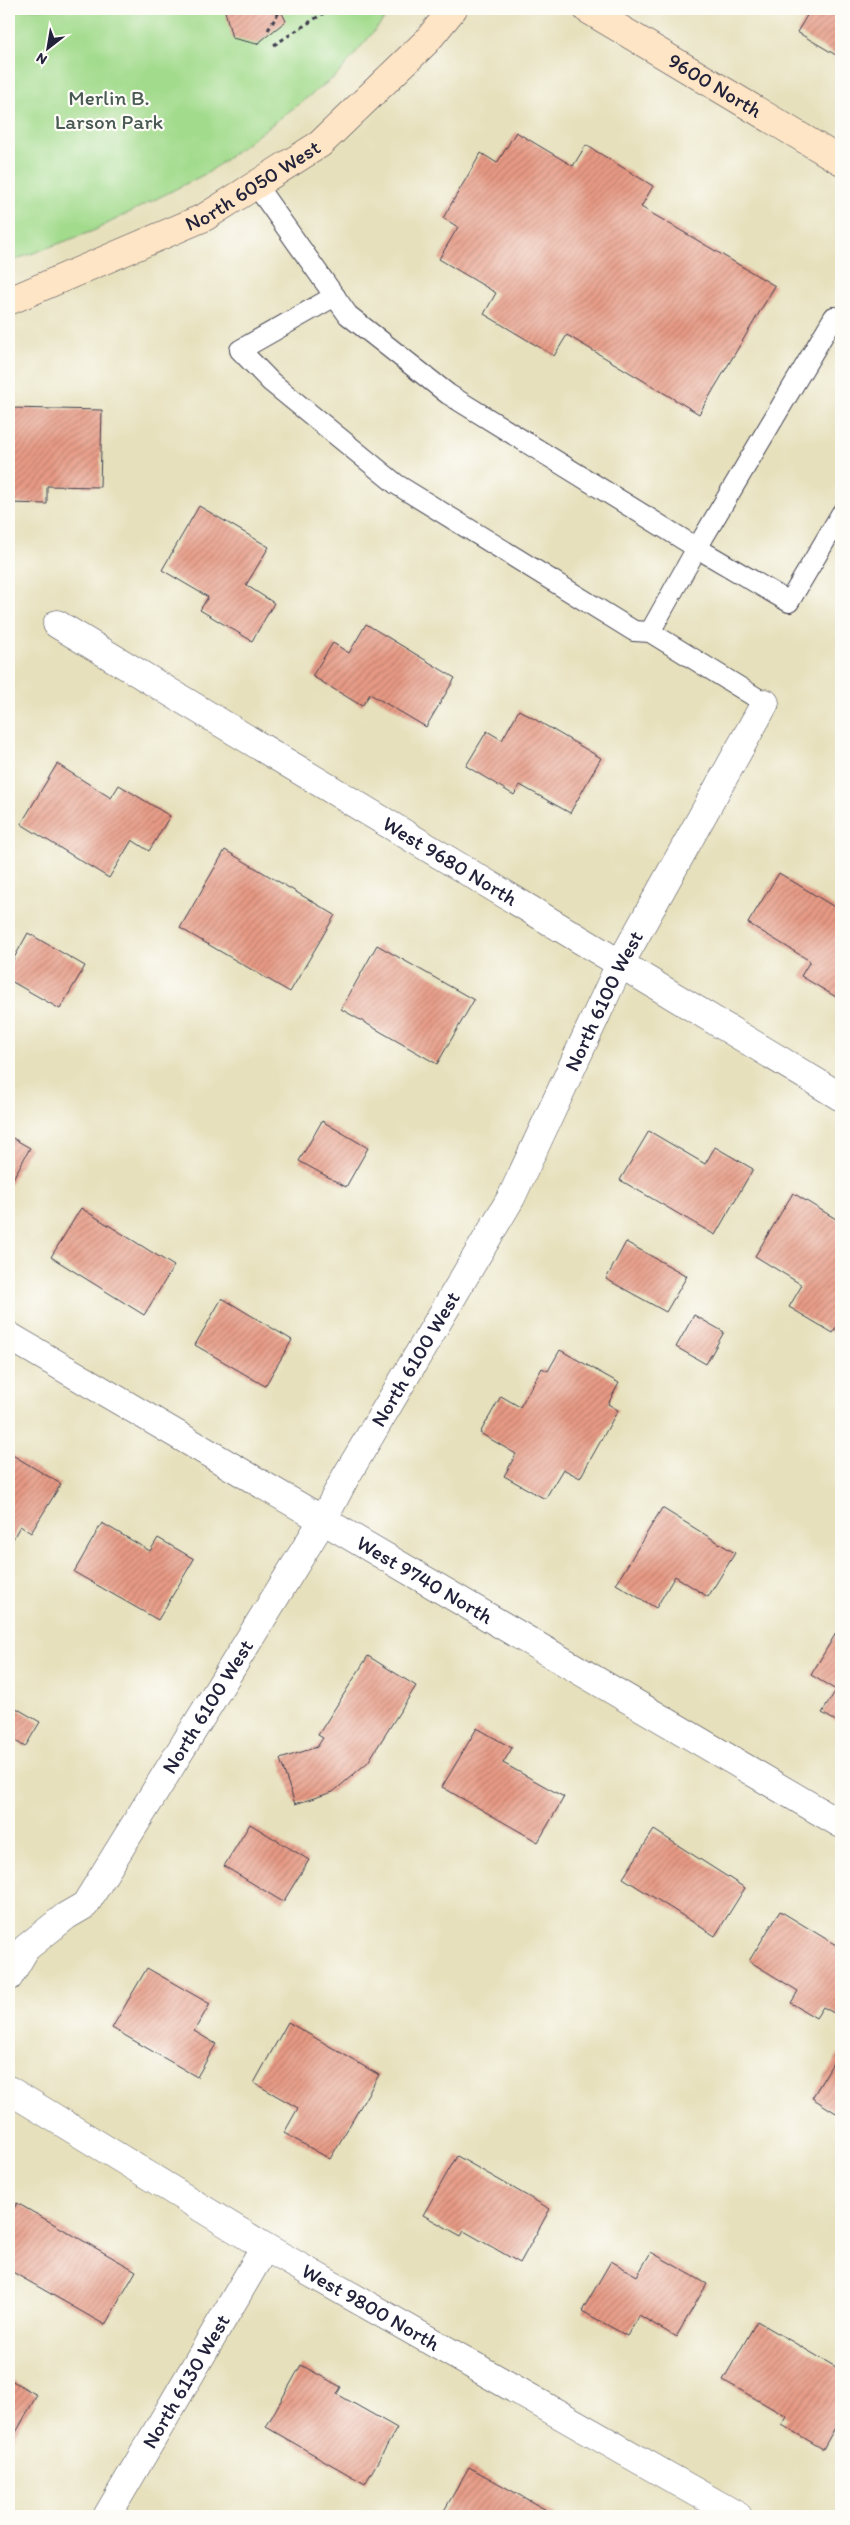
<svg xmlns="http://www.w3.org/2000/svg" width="850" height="2525" font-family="Itim,sans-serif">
	<defs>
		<pattern id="building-hatch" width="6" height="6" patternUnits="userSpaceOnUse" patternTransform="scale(1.25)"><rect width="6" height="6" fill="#e79a84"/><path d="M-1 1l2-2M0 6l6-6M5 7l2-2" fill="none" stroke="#bb7d6d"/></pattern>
	</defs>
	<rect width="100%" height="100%" fill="#fdfcf7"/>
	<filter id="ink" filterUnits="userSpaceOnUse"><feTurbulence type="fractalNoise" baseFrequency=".02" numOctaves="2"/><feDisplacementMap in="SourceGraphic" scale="10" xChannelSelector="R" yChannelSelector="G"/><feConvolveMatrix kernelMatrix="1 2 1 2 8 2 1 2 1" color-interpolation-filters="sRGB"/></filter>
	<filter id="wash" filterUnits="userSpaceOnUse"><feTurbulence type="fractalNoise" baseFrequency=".0096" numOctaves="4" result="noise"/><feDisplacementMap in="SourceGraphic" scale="20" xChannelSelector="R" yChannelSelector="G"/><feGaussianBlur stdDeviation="1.12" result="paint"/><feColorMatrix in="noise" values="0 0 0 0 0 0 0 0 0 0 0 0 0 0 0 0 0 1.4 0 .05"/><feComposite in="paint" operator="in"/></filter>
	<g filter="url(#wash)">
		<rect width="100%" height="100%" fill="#e6e0bc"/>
		<path fill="#a3db8d" stroke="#627e64" d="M9 9H393L337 75 209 172 93 231 9 262Z"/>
		<g id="blocks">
			<g fill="url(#building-hatch)">
				<path d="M228 9H280L286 21 257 44 232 38 225 11Z"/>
				<path d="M811 9H841V58L797 32Z"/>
				<path d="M516 132 573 166 586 145 653 186 641 207 775 286 699 414 567 335 554 356 484 314 496 293 439 259 458 227 443 218 481 153 497 163Z"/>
				<path d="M9 408 102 410 100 487 47 486V504L9 503Z"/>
				<path d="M199 506 269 547 246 585 274 603 252 641 200 610 208 597 162 570Z"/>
				<path d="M366 624 455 678 426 727 370 694 362 706 312 676 333 643 349 653Z"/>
				<path d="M519 710 601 758 570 813 520 785 514 795 466 766 487 731 502 740Z"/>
				<path d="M57 764 111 798 119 785 170 816 149 851 132 840 109 878 21 824Z"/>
				<path d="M225 850 335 915 290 992 180 928Z"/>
				<path d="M779 873 841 911V1000L801 976 810 961 748 923Z"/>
				<path d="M28 933 85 966 60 1009 9 980V967Z"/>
				<path d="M377 945 474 1000 437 1064 341 1009Z"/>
				<path d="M322 1121 368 1148 346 1187 299 1161Z"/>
				<path d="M649 1131 705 1164 715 1147 753 1169 715 1235 620 1180Z"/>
				<path d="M9 1136 30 1148 9 1186Z"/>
				<path d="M793 1193 841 1222V1319L833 1333 789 1307 802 1285 755 1256Z"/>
				<path d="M81 1208 174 1266 144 1315 51 1257Z"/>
				<path d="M626 1242 687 1276 666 1312 606 1279Z"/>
				<path d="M222 1298 292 1340 265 1386 195 1345Z"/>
				<path d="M694 1315 724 1332 706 1364 676 1347Z"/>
				<path d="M560 1350 619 1383 608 1404 618 1410 580 1478 563 1469 545 1499 504 1476 516 1454 480 1433 501 1396 520 1407 542 1368 548 1371Z"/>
				<path d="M9 1453 61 1484 31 1533 20 1526 9 1546Z"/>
				<path d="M662 1508 735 1553 708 1597 675 1576 656 1608 616 1584Z"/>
				<path d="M102 1523 150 1551 158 1538 194 1559 158 1620 74 1572Z"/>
				<path d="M839 1628 841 1629V1724L822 1713 836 1690 811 1675Z"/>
				<path d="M368 1656 416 1686 368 1762 333 1792 295 1804 280 1759 317 1747 323 1738 318 1735Z"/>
				<path d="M16 1708 40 1722 25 1747 9 1737V1719Z"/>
				<path d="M477 1728 512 1748 503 1763 564 1797 538 1842 442 1787Z"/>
				<path d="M250 1824 309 1860 283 1902 224 1866Z"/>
				<path d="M654 1830 745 1888 715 1936 623 1878Z"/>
				<path d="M780 1911 841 1948V2017L823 2007 816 2018 791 2003 798 1991 749 1961Z"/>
				<path d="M147 1968 210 2004 194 2031 216 2044 197 2077 112 2028Z"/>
				<path d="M288 2022 379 2075 330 2159 284 2133 298 2108 254 2083Z"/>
				<path d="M840 2051 841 2052V2116L812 2098Z"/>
				<path d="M457 2156 550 2209 520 2263 464 2231 461 2236 423 2215Z"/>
				<path d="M17 2203 136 2271 105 2325 9 2270V2217Z"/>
				<path d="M651 2252 707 2284 676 2337 639 2315 627 2336 582 2311 611 2261 637 2276Z"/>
				<path d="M757 2321 841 2370V2417L823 2449 782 2425 787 2417 723 2380Z"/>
				<path d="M301 2365 341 2387 337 2394 397 2428 365 2484 266 2427Z"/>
				<path d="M9 2379 37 2395 9 2445Z"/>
				<path d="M469 2467 557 2516H441Z"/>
			</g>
		</g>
	</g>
	<g filter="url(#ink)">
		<use href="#blocks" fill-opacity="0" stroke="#3f3e4e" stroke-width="1"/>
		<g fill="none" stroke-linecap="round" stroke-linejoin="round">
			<defs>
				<g id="lane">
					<path d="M256 185 348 315 448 394 697 548 650 632"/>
					<path d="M335 296 240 350 271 382 396 484 634 631 650 632 765 703"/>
					<path d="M841 321 834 317 697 548 789 602 841 514"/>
				</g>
				<g id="street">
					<path id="s1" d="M57 624 841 1097"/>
					<path id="s2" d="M9 1336 841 1824"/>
					<path id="s3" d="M9 1977 26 1948 66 1916 85 1905 323 1520 345 1478 511 1198 620 964 765 703"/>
					<path id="s4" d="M9 2090 265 2247 738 2516"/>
					<path id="s5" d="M107 2516 265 2247"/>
				</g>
				<g id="secondary">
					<path id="s6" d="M587 9 841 161"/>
					<path id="s7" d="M9 301 205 217 320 144 426 42 453 9"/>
				</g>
			</defs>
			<use href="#lane" stroke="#3f3e4e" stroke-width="22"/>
			<use href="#street" stroke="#3f3e4e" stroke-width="29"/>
			<use href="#secondary" stroke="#3f3e4e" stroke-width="29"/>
			<g stroke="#3f3e4e" stroke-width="3" stroke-dasharray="4 4" stroke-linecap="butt">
				<path d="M268 30 281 9"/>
				<path d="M274 45 330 9"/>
			</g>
			<use href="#lane" stroke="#fff" stroke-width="20"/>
			<use href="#street" stroke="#fff" stroke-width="28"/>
			<use href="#secondary" stroke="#fee5c5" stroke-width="28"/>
		</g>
	</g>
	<g text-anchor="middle" stroke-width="4.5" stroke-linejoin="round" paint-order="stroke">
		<g font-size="21" fill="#22223b" stroke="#fdfcf7">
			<text dy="7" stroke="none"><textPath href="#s6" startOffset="149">9600 North</textPath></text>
			<text dy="7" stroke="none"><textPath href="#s7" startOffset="270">North 6050 West</textPath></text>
			<text dy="7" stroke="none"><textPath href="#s1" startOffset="459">West 9680 North</textPath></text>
			<text dy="7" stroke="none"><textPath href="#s3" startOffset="1150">North 6100 West</textPath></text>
			<text dy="7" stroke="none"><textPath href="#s3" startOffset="745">North 6100 West</textPath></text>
			<text dy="7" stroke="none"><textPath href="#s2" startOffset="482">West 9740 North</textPath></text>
			<text dy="7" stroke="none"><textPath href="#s3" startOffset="340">North 6100 West</textPath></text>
			<text dy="7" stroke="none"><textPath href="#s4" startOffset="422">West 9800 North</textPath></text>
			<text dy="7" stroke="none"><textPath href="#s5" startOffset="156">North 6130 West</textPath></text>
		</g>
		<g font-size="21" fill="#495a54" stroke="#fdfcf7">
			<text x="109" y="105">Merlin B.<tspan x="109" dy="24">Larson Park</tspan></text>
		</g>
	</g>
	<rect width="850" height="2525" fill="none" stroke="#fdfcf7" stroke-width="30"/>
	<g transform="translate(48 48) rotate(211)" stroke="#fdfcf7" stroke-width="4" paint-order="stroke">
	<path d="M0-4L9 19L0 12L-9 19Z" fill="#22223b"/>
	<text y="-8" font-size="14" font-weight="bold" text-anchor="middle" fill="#22223b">N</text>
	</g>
</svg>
